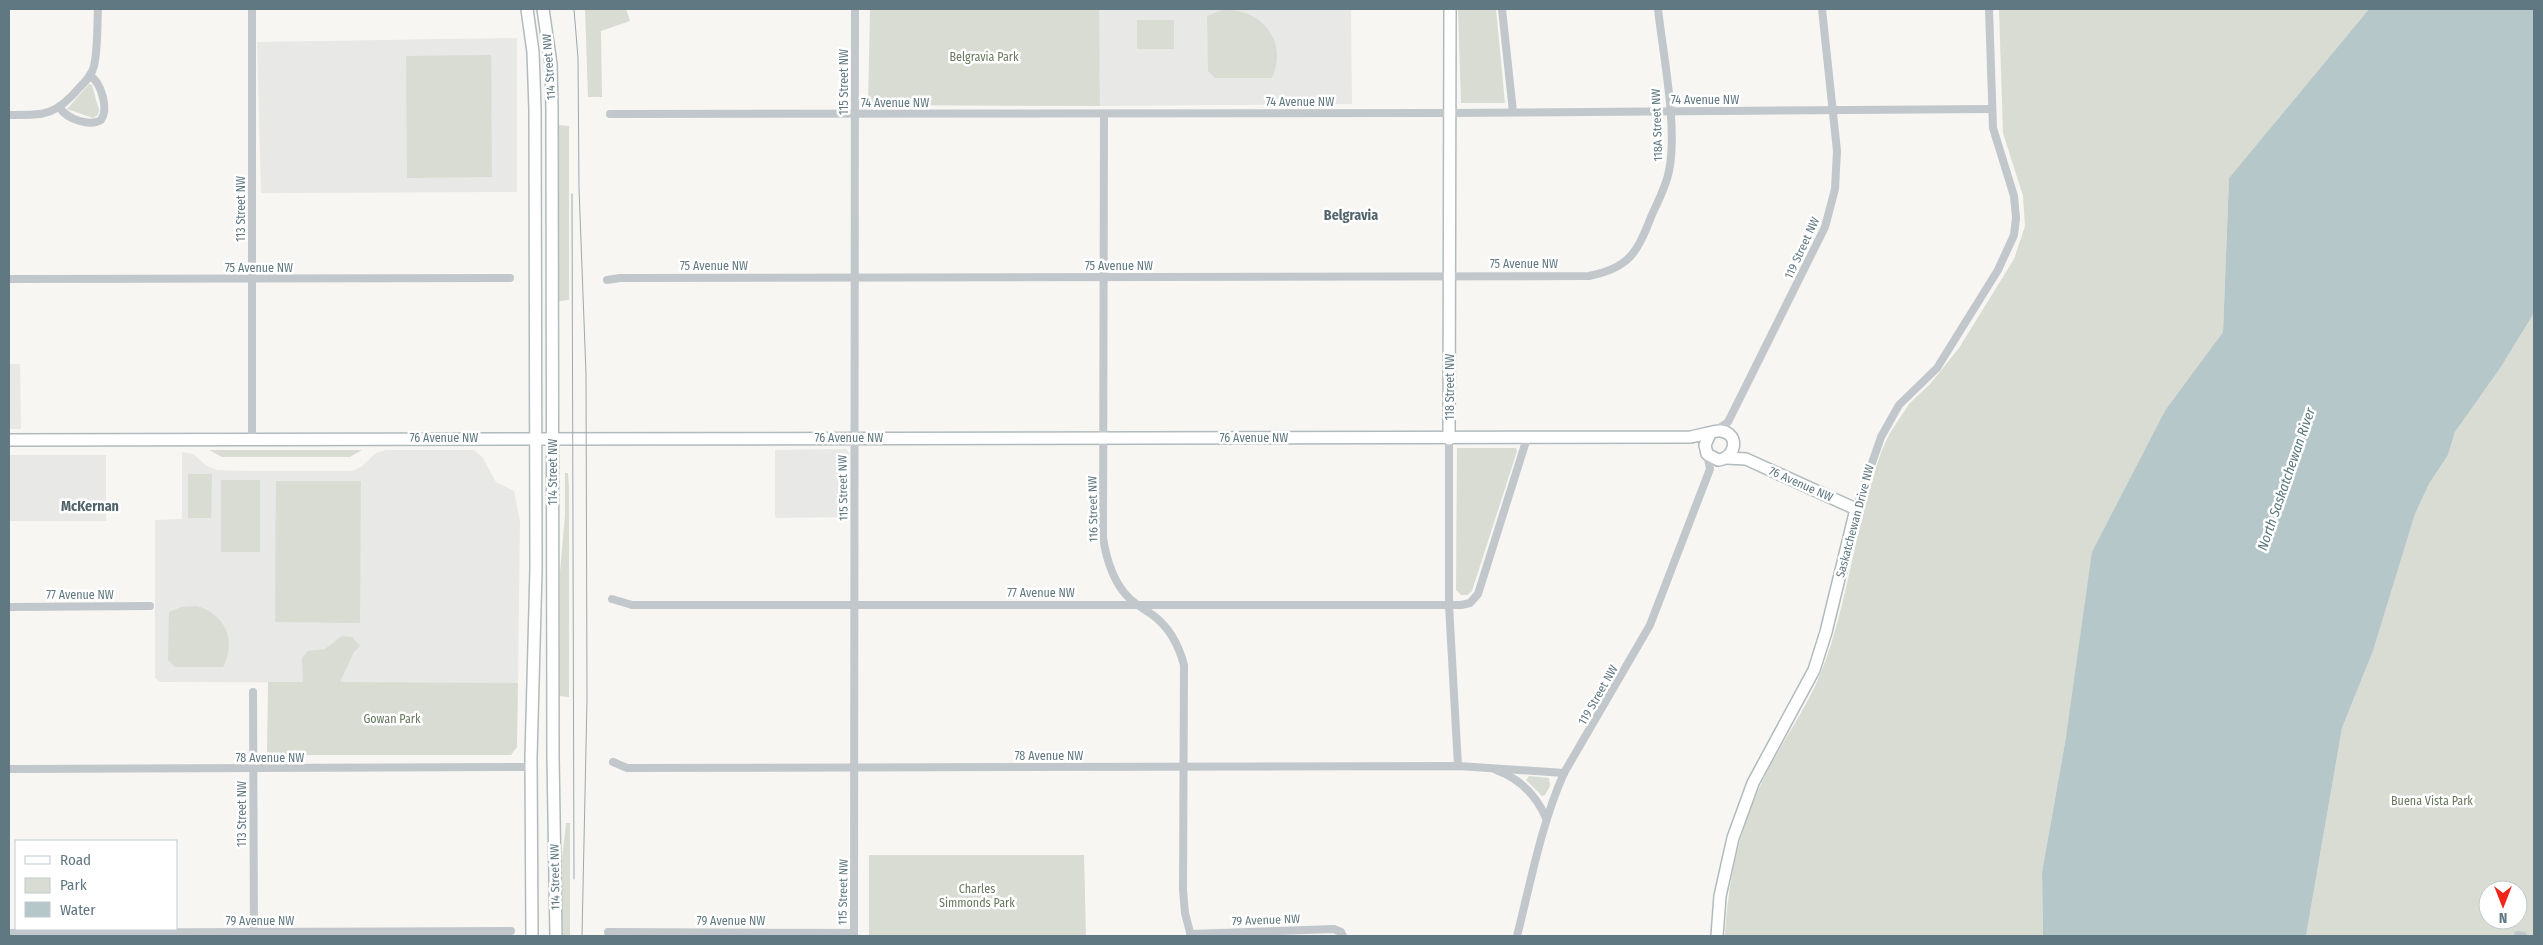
<svg xmlns="http://www.w3.org/2000/svg" width="2543" height="945" font-family="'Fira Sans Condensed',sans-serif">
	<rect width="100%" height="100%" fill="#f7f6f3"/>
	<g fill="#e8e8e7">
		<path d="M1099 9H1351L1352 104 1100 106Z"/>
		<path d="M517 38V192L261 193 257 42Z"/>
		<path d="M9 364H20L21 429H9Z"/>
		<path d="M846 449 849 453V517L777 518 775 516V450Z"/>
		<path d="M386 450H474L483 458 496 482 514 491 520 521 518 683 160 682 155 678V520L182 519V452L193 454 207 466 217 470 250 471H352L361 467 376 453Z"/>
		<rect x="9" y="455" width="97" height="66"/>
	</g>
	<g fill="#d8dcd2" fill-rule="evenodd">
		<path d="M585 9H626L630 21 601 31 602 97H588Z"/>
		<path d="M870 9H1099L1100 106 868 105Z"/>
		<path d="M1458 9H1496L1505 103H1461Z"/>
		<path d="M1999 9H2369L2229 178 2223 332 2166 409 2066 737 2042 872 2043 936H1725C1728 879 1740 824 1767 772 1786 735 1811 702 1825 662 1850 593 1856 519 1882 450L1890 433 1909 404 1930 384 1959 348 2014 259 2025 226 2023 196 2003 133Z"/>
		<path d="M1223 10C1262 8 1288 41 1272 78H1215L1208 71 1207 16Z"/>
		<rect x="1137" y="20" width="37" height="29"/>
		<path d="M491 55 492 177 407 178 406 56Z"/>
		<path d="M89 84 92 85 99 110 98 115 93 118 67 109Z"/>
		<path d="M558 125 569 126V300L559 301Z"/>
		<path d="M2534 313V936H2306L2342 728 2373 651 2415 514 2429 484 2448 455 2455 432 2501 367ZM2488 890H2518V920H2488Z"/>
		<path d="M1457 448H1516L1517 451 1472 591 1467 595H1461L1456 590Z"/>
		<path d="M209 450H362L350 457H222Z"/>
		<path d="M565 473H568L569 488V697L559 696 560 572 565 515Z"/>
		<path d="M188 474H212L211 518H188Z"/>
		<rect x="221" y="480" width="39" height="72"/>
		<path d="M276 481H361L360 623 275 622Z"/>
		<path d="M197 606C225 614 237 641 223 667H175L168 660 169 612 182 607Z"/>
		<path d="M342 636 352 637 360 646 354 652 340 682 518 683 517 747 511 755H267L268 682H303L302 658 308 651 325 649Z"/>
		<path d="M1529 776 1549 778 1550 786 1545 795 1542 796 1526 780Z"/>
		<path d="M566 823H570V936H563L561 867Z"/>
		<path d="M869 855H1084L1086 936H869Z"/>
	</g>
	<path fill="#b5c7c9" d="M2369 9H2534V313L2501 367 2455 432 2448 455 2429 484 2415 514 2373 651 2342 728 2306 936H2043L2042 872 2066 737 2092 552 2166 409 2223 332 2229 178Z"/>
	<g fill="none" stroke-linecap="round" stroke-linejoin="round">
		<defs>
			<g id="secondary">
				<path d="M527 9 533 52 535 109 536 569 531 757 532 936"/>
				<path d="M543 9 551 64 552 109 553 757 556 936"/>
				<path d="M1449 439 1450 9"/>
				<path d="M9 440 1690 437C1698 436 1716 430 1721 431 1741 434 1735 459 1718 460L1707 454 1705 445 1710 434"/>
				<path d="M1717 936 1720 896 1733 838 1753 783 1814 670 1826 632 1856 509 1746 459 1727 458"/>
			</g>
		</defs>
		<use href="#secondary" stroke="#b1babd" stroke-width="14"/>
		<g stroke="#c1c7ca" stroke-width="8">
			<path d="M1502 9 1513 112"/>
			<path d="M60 108C67 119 90 127 101 120 109 109 101 82 90 76"/>
			<path d="M610 114 1442 113 1991 109"/>
			<path d="M1104 114 1103 537C1106 558 1113 582 1129 598 1136 605 1146 610 1154 616 1171 629 1179 646 1184 665L1183 890 1185 913 1191 936"/>
			<path d="M9 115C44 115 55 116 79 88 85 82 92 75 94 66 98 48 97 27 98 9"/>
			<path d="M9 279 510 278"/>
			<path d="M607 280 620 278 1589 276C1629 268 1637 253 1651 217 1657 203 1666 187 1669 171 1678 128 1663 54 1658 9"/>
			<path d="M1714 432 1728 422 1825 227 1835 189 1837 151 1822 9"/>
			<path d="M252 439V9"/>
			<path d="M1449 439V605L1458 766"/>
			<path d="M1856 509 1881 437 1899 405 1937 368 1998 270 2014 235 2016 218 2014 196 1993 128 1989 9"/>
			<path d="M612 599 632 605H1461L1470 603 1478 594 1527 438"/>
			<path d="M9 607 150 606"/>
			<path d="M253 692 254 936"/>
			<path d="M613 762 627 768 1458 766 1564 773"/>
			<path d="M9 769 531 767"/>
			<path d="M1496 770C1521 779 1536 795 1546 818"/>
			<path d="M608 932 854 933"/>
			<path d="M9 933 511 931"/>
			<path d="M1190 934 1334 929 1341 932 1343 936"/>
			<path d="M2518 935 2523 936"/>
			<path d="M854 936 855 9"/>
			<path d="M1517 936C1531 881 1541 825 1564 773L1650 625 1710 469 1707 454"/>
		</g>
		<use href="#secondary" stroke="#fff" stroke-width="11"/>
		<g stroke="#9ea8ad" stroke-width="1">
			<path d="M574 9 578 58 579 188 586 374 587 700 582 936"/>
			<path d="M572 194 574 879"/>
		</g>
	</g>
	<g text-anchor="middle" stroke-width="5" stroke-linejoin="round" paint-order="stroke">
		<g font-size="12" fill="#68785f" stroke="#fff">
			<text x="984" y="61">Belgravia Park</text>
			<text x="392" y="723">Gowan Park</text>
			<text x="2432" y="805">Buena Vista Park</text>
			<text x="977" y="893">Charles<tspan x="977" dy="14">Simmonds Park</tspan></text>
		</g>
		<g font-size="12" fill="#607881" stroke="#fff">
			<text transform="translate(549 67) rotate(-94)" y="4">114 Street NW</text>
			<text transform="translate(844 82) rotate(-90)" y="4">115 Street NW</text>
			<text x="1705" y="104">74 Avenue NW</text>
			<text x="1300" y="106">74 Avenue NW</text>
			<text x="895" y="107">74 Avenue NW</text>
			<text transform="translate(1657 125) rotate(-92)" y="4">118A Street NW</text>
			<text transform="translate(241 209) rotate(-90)" y="4">113 Street NW</text>
			<text transform="translate(1802 248) rotate(-65)" y="4">119 Street NW</text>
			<text x="1524" y="268">75 Avenue NW</text>
			<text x="714" y="270">75 Avenue NW</text>
			<text x="1119" y="270">75 Avenue NW</text>
			<text x="259" y="272">75 Avenue NW</text>
			<text transform="translate(1450 387) rotate(-90)" y="4">118 Street NW</text>
			<text x="444" y="442">76 Avenue NW</text>
			<text x="849" y="442">76 Avenue NW</text>
			<text x="1254" y="442">76 Avenue NW</text>
			<text transform="translate(553 472) rotate(-90)" y="4">114 Street NW</text>
			<text transform="translate(1801 484) rotate(24)" y="4">76 Avenue NW</text>
			<text transform="translate(843 488) rotate(-91)" y="4">115 Street NW</text>
			<text transform="translate(1093 509) rotate(-91)" y="4">116 Street NW</text>
			<text transform="translate(1855 521) rotate(-75)" y="4">Saskatchewan Drive NW</text>
			<text x="1041" y="597">77 Avenue NW</text>
			<text x="80" y="599">77 Avenue NW</text>
			<text transform="translate(1598 695) rotate(-60)" y="4">119 Street NW</text>
			<text x="1049" y="760">78 Avenue NW</text>
			<text x="270" y="762">78 Avenue NW</text>
			<text transform="translate(242 814) rotate(-90)" y="4">113 Street NW</text>
			<text transform="translate(555 877) rotate(-91)" y="4">114 Street NW</text>
			<text transform="translate(843 892) rotate(-89)" y="4">115 Street NW</text>
			<text transform="translate(1266 920) rotate(-2)" y="4">79 Avenue NW</text>
			<text x="260" y="925">79 Avenue NW</text>
			<text x="731" y="925">79 Avenue NW</text>
		</g>
		<g font-size="14" font-weight="bold" fill="#52656b" stroke="#fff">
			<text x="1351" y="220">Belgravia</text>
			<text x="90" y="511">McKernan</text>
		</g>
		<g font-size="14" font-style="italic" fill="#5a787c" stroke="#fff">
			<text transform="translate(2286 479) rotate(-71)" y="5">North Saskatchewan River</text>
		</g>
	</g>
	<rect width="2543" height="945" fill="none" stroke="#607881" stroke-width="20"/>
	<rect x="15" y="840" width="162" height="90" fill="#ffffff" stroke="#bfc9cd"/>
	<rect x="25" y="856" width="25" height="8" fill="#ffffff" stroke="#bfc9cd"/>
	<text x="60" y="865" font-size="15" fill="#607881">Road</text>
	<rect x="25" y="878" width="25" height="15" fill="#d8dcd2" stroke="#bfc9cd"/>
	<text x="60" y="890" font-size="15" fill="#607881">Park</text>
	<rect x="25" y="902" width="25" height="15" fill="#b5c7c9" stroke="#bfc9cd"/>
	<text x="60" y="915" font-size="15" fill="#607881">Water</text>
	<g transform="translate(2503 905) rotate(180)"><circle r="24" fill="#ffffff" stroke="#bfc9cd"/>
	<path d="M0-4L9 19L0 12L-9 19Z" fill="#f0261b"/>
	<text y="-8" font-size="14" font-weight="bold" text-anchor="middle" fill="#607881">N</text>
	</g>
</svg>
